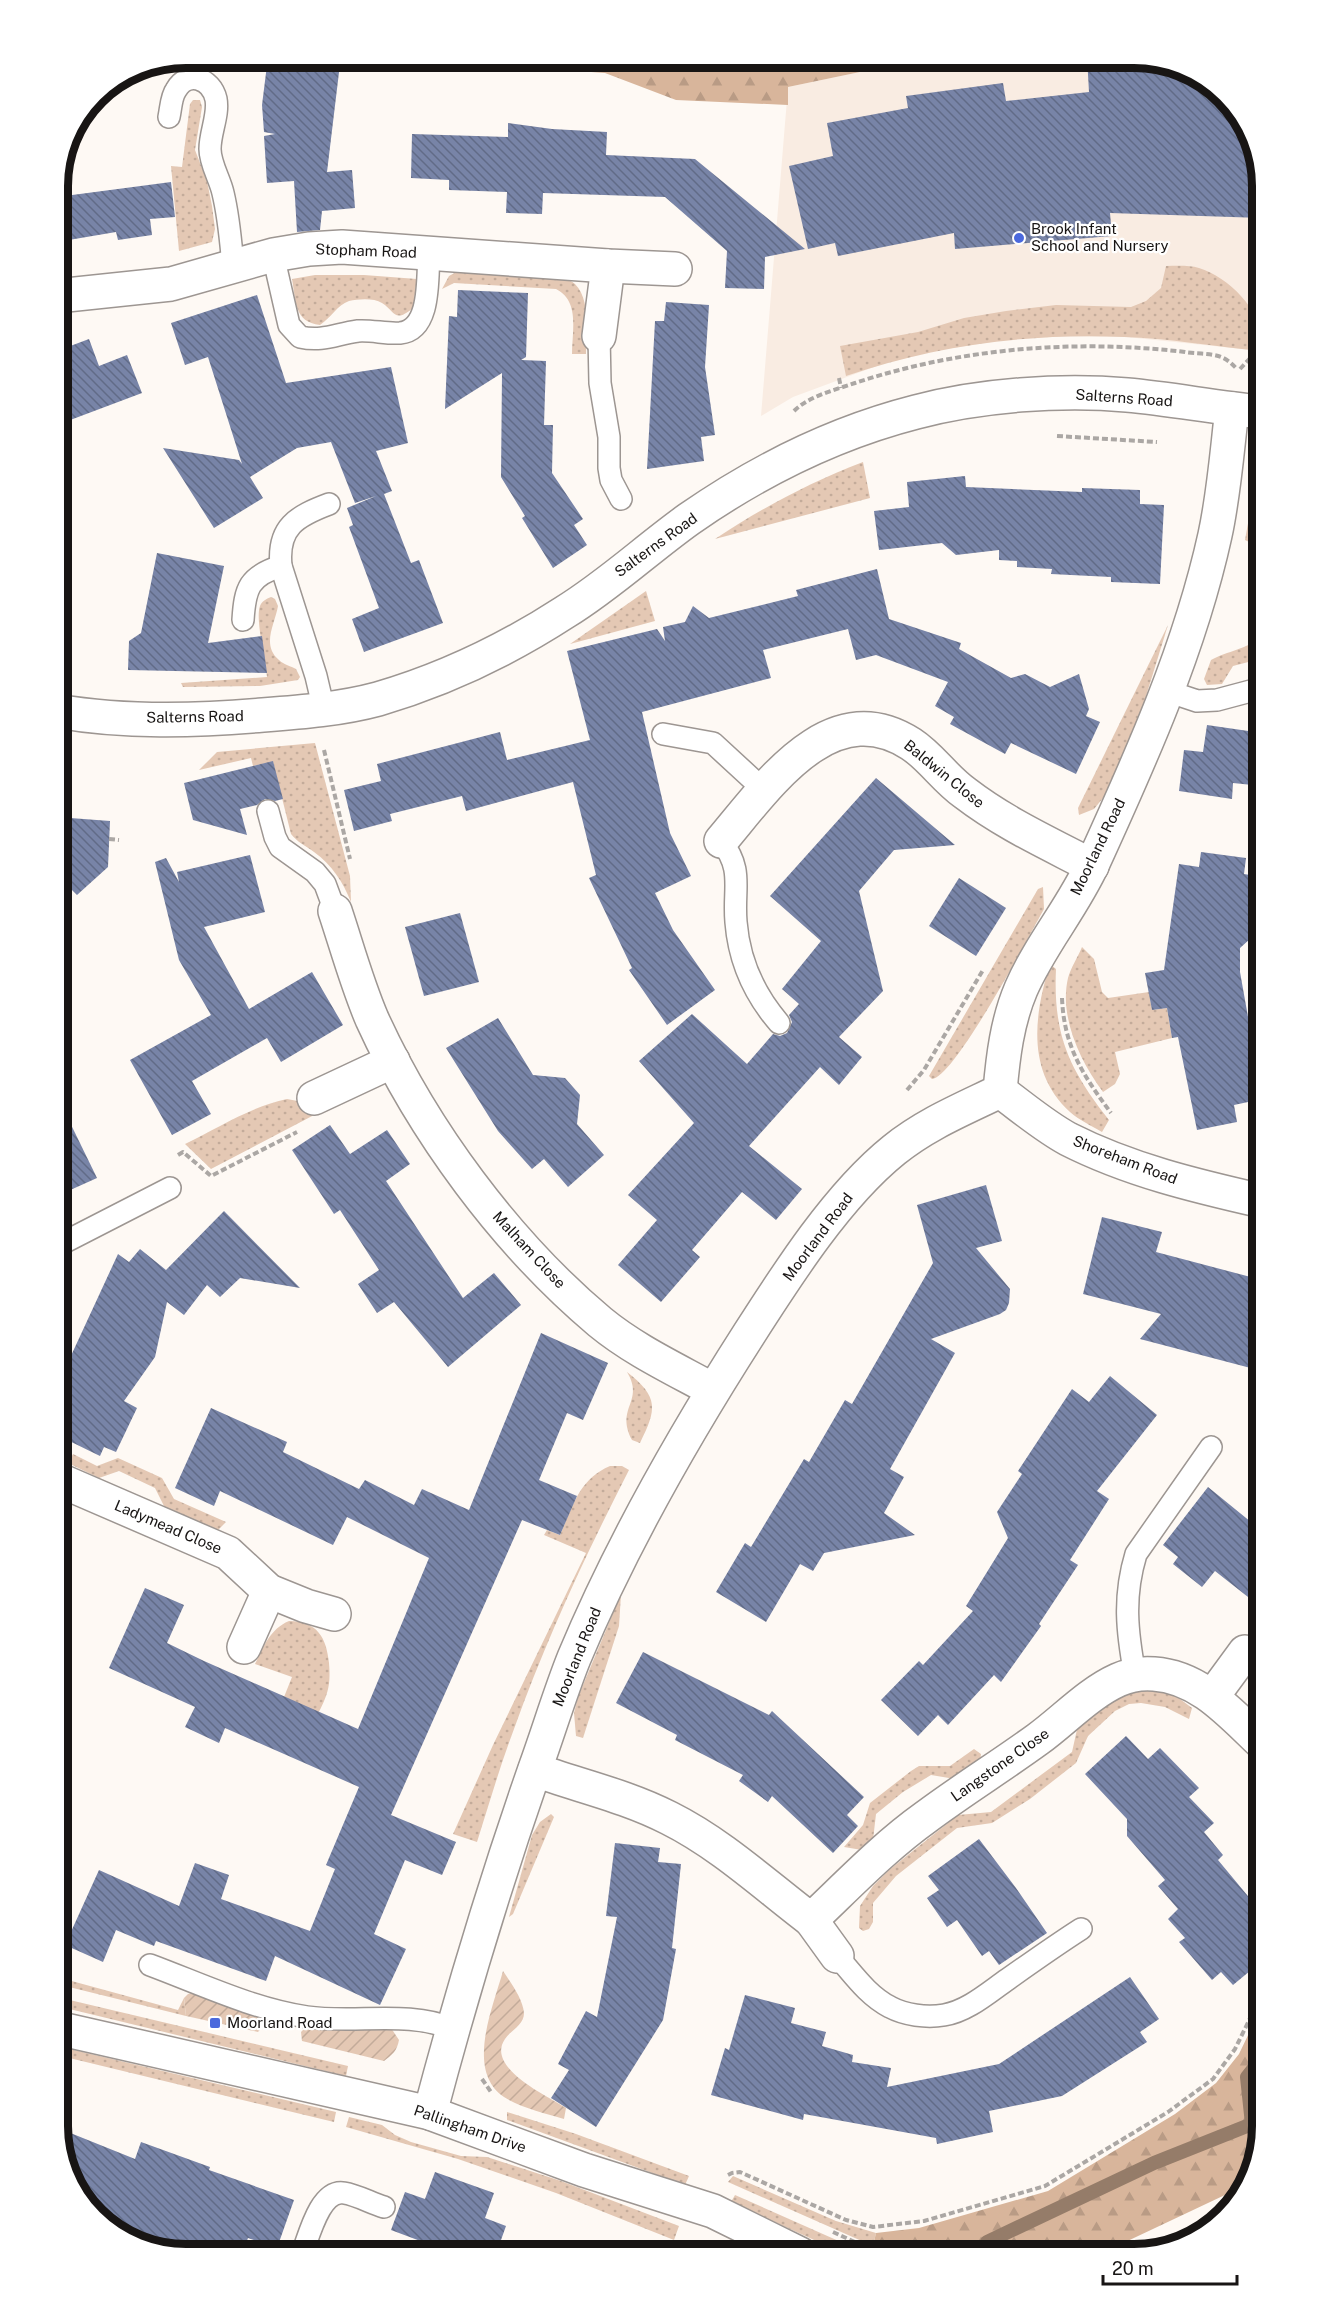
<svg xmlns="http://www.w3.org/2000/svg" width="1319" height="2311" font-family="'Public Sans',sans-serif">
	<defs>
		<pattern id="grass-dots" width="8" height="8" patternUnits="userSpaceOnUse" patternTransform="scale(1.5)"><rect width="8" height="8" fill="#e4c8b4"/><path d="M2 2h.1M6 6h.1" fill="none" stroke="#c3ab9a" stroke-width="1.8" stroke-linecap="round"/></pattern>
		<pattern id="forest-firs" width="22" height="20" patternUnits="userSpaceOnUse" patternTransform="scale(1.5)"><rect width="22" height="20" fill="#d8b59b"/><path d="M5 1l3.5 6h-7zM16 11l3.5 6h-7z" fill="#b99b85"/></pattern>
		<pattern id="garden-furrows" width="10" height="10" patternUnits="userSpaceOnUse" patternTransform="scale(1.5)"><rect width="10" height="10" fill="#e4c8b4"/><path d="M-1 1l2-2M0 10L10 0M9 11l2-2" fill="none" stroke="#c3ab9a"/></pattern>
		<pattern id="building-back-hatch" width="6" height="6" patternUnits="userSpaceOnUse" patternTransform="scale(1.5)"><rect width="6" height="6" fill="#7884a7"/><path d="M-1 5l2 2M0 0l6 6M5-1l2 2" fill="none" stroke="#616b87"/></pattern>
	</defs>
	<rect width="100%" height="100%" fill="#fef9f4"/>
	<path fill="#f9ece2" d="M932 57H1142L1205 79 1249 129 1262 186V351L1126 337 1067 336 1004 340 933 351 882 364 793 397 761 416 788 87Z"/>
	<g fill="url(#grass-dots)">
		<path d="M193 100H200L202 107 195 150 207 181 212 206 215 229 212 242 179 251 171 166 182 167 190 104Z"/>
		<path d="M1166 266C1176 266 1189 265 1199 268 1231 278 1267 315 1261 351 1216 347 1168 338 1124 337 1030 333 935 345 846 376L840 346 918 332 964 318 1006 311 1056 305 1131 307 1146 301 1161 288Z"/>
		<path d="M460 270 563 277C567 279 572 281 575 284 591 300 586 333 586 354H572C572 331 580 301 556 289L454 283 442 289 449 276Z"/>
		<path d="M315 275H364L417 279 413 308C394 324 395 311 382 303 374 298 359 299 349 301 337 305 331 318 320 325 294 322 296 301 292 279Z"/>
		<path d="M863 462 870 498 715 539C763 507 809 483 863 462Z"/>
		<path d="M1262 471V499L1249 542 1245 540 1254 490Z"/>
		<path d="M646 591 655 621 570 644Z"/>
		<path d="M271 597 275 599 278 606C275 624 261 645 279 660 284 665 291 666 296 669L300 677 298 680 260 686 183 687 181 683 267 677C266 661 255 619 260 606 262 601 266 599 271 597Z"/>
		<path d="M1168 625 1138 722 1108 792 1094 809 1079 815 1078 808Z"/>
		<path d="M1262 636V666L1256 660 1233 666 1222 684 1207 685 1204 679 1211 660C1227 651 1248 649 1262 636Z"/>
		<path d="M315 743 350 876 351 902C343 882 332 865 314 852 306 846 297 842 291 834L273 762 253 766 251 758 199 770 217 752Z"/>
		<path d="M1043 887 1044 909C1029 936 955 1077 932 1079L929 1076 1038 889Z"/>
		<path d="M1082 947 1094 959 1102 992 1108 998 1149 992 1152 1010 1167 1008 1172 1038 1115 1052 1120 1074 1115 1084 1103 1092C1080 1061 1059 1017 1068 978 1071 967 1078 957 1082 947Z"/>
		<path d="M1050 964 1056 969C1053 1035 1069 1069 1109 1120L1102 1132C1092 1126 1079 1120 1070 1112 1026 1072 1034 1015 1050 964Z"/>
		<path d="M287 1099 308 1103 316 1114 211 1169 185 1144C218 1128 252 1106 287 1099Z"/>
		<path d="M627 1372C659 1397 657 1409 640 1443L632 1440C615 1407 645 1402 627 1372Z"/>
		<path d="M73 1454 97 1466 118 1458 162 1478 174 1499 226 1522 218 1530 165 1508 155 1488 119 1471 99 1478 68 1463Z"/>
		<path d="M610 1466H622L629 1470C586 1554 546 1640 514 1729 500 1766 489 1804 477 1842L453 1834 493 1745 586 1553 544 1535 547 1530 560 1535C573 1506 579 1479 610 1466Z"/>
		<path d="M621 1594 619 1626 583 1738 576 1736 574 1713 578 1697Z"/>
		<path d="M289 1621C318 1622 326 1637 329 1663 330 1675 330 1685 326 1696 323 1705 318 1713 314 1721L284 1697 292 1677 255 1664C264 1646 270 1629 289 1621Z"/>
		<path d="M1147 1689 1176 1696 1192 1708 1189 1719 1165 1707 1141 1703 1129 1704 1115 1711 1088 1736 1076 1763 1030 1799 992 1823 957 1828 896 1876 873 1903V1922L869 1929 863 1931 859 1928 860 1906 873 1886 889 1870 958 1815 991 1812 1072 1752 1078 1725C1102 1708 1117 1693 1147 1689Z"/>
		<path d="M974 1749 981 1754 980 1763 955 1779 931 1775 903 1792 876 1814 873 1840 862 1850 844 1847 863 1825 870 1803 911 1771 919 1766H950Z"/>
		<path d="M551 1814 554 1817 513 1914 509 1917 532 1835 540 1822Z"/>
		<path d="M57 1977 178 2010 184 1998 186 2016 57 1984Z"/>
		<path d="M57 1997 348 2066 346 2076 57 2006Z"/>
		<path d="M57 2046 336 2112 334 2122 57 2055Z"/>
		<path d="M507 2112 576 2134 689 2176 685 2185 507 2120Z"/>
		<path d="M349 2117 382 2125 395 2135 411 2142 461 2156 487 2157 561 2181 679 2226 674 2240 556 2193 458 2159 346 2127Z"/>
		<path d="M733 2176 836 2221 876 2233 873 2246 728 2182Z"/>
		<path d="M735 2195 868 2254H845L731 2202Z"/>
	</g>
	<g fill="url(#forest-firs)">
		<path d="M330 57H932L788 87V105L676 100 605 73 507 66 409 64Z"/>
		<path d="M1262 2006V2125L1244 2186 1100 2254H889L873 2246 876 2233 919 2228 1048 2191 1175 2114 1216 2083 1239 2054Z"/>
	</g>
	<g fill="url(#garden-furrows)">
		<path d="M503 1971C511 1983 523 1999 524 2013 524 2025 511 2030 505 2039 485 2068 548 2096 566 2108L564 2119C545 2113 521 2108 504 2097 465 2071 493 2007 503 1971Z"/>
		<path d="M195 1992 259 2015C262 2022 264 2026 258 2032L186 2016 184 1998 188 1994Z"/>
		<path d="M306 2027 391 2028 399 2040C397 2051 392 2055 384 2061L302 2041 301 2032Z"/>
	</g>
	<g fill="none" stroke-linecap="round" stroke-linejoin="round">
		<path stroke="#957c69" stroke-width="14" d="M987 2242 1154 2163 1252 2124 1247 2077 1262 2058"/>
	</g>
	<g fill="url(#building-back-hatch)">
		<path d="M268 57H288L340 64 327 172 352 170 355 208 322 211 320 230 297 232 294 181 267 183 264 136 275 134 264 132 262 105Z"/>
		<path d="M1087 57H1142L1205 79 1249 129 1262 186V218L1110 213 1112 236 955 249 954 233 838 256 835 243 808 249 789 166 833 156 827 123 908 108 906 96 1003 83 1006 101 1089 92Z"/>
		<path d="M508 123 552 129 607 132 606 155 695 159 805 249 765 257 764 289 725 288 727 251 665 197 543 193 542 214 506 213 507 192 449 190V180L411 178 412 134 508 137Z"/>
		<path d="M171 182 175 217 150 219 152 235 118 240 116 232 57 242V197Z"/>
		<path d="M458 290 528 293 526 357 521 360 546 361 544 425H553L552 473 583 519 574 525 587 545 553 568 522 518 525 516 501 477 502 373 445 409 449 316 457 317Z"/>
		<path d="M257 295 286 383 391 367 408 443 376 451 392 491 384 494 411 563 419 560 443 623 364 652 352 619 379 608 349 527 353 525 347 508 376 496 355 503 331 442 297 448 250 477 263 498 214 528 163 448 239 460 242 464 208 357 185 365 171 323Z"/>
		<path d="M666 302 709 305 705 367 715 435 701 437 704 461 647 469 655 321H664Z"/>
		<path d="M89 339 99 366 127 355 142 393 57 425V351Z"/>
		<path d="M965 476 966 487 1082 492V488L1140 490V504L1164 505 1160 584 1111 582V577L1051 574 1052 569 1017 567V561L999 560V550L956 555 942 543 879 550 874 511 909 507 907 482Z"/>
		<path d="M157 553 224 566 208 643 262 636 267 673 128 670 129 641 141 633Z"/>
		<path d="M877 569 889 619 961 643 959 649 1011 678 1025 674 1050 687 1079 674 1089 709 1086 716 1100 722 1076 774 1011 743 1005 754 950 724 954 717 935 706 948 682 876 655 856 660 848 629 763 650 771 678 642 712 670 833 691 876 655 893 673 930 715 990 667 1025 629 970 632 968 589 878 596 875 573 782 466 811 462 796 390 814 392 821 354 831 344 790 381 781 377 764 500 732 507 760 590 740 567 651 657 629 665 641 663 627 685 622 693 606 709 618 798 596 796 590Z"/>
		<path d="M1207 725 1262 733V786L1233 783 1232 799 1179 791 1184 750 1203 752Z"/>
		<path d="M273 761 283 799 275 801 265 799 257 805 240 809 247 835 193 820 184 783Z"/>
		<path d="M876 778 955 845 894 850 859 891 883 991 839 1037 862 1057 839 1085 820 1067 749 1146 802 1189 776 1220 742 1192 692 1250 700 1257 661 1302 618 1265 657 1220 628 1195 694 1123 639 1061 692 1014 747 1064 773 1034 780 1036 787 1033 792 1022 789 1015 799 1004 782 989 821 941 770 896Z"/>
		<path d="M57 817 110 821 108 867 77 895 57 875Z"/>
		<path d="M1201 852 1246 858 1244 874 1262 877 1261 929 1240 948V972L1255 1056 1262 1055V1099L1234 1105 1237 1122 1197 1130 1178 1037 1172 1038 1167 1008 1152 1010 1145 973 1164 970 1179 864 1199 867Z"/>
		<path d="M250 855 265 912 204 927 249 1009 312 972 343 1025 281 1062 267 1038 192 1081 211 1114 172 1135 130 1060 211 1015 179 960 155 862 166 858 179 882 177 872Z"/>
		<path d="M959 878 1006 908 976 956 929 926Z"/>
		<path d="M460 913 479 982 424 996 405 927Z"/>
		<path d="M498 1018 533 1075 565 1078 580 1095 577 1124 604 1155 568 1187 544 1159 532 1169 498 1131 446 1048Z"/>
		<path d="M57 1096 97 1178 57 1196Z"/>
		<path d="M330 1125 350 1154 387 1130 410 1164 386 1181 463 1298 494 1273 521 1305 448 1367 394 1302 377 1313 358 1284 379 1270 340 1210 334 1214 292 1150Z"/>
		<path d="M986 1185 1002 1241 976 1248 1010 1289 1009 1303 1006 1310 1000 1314 931 1339 955 1353 890 1469 904 1477 884 1513 915 1535 824 1553 813 1571 800 1564 766 1622 716 1592 745 1543 751 1547 804 1459 809 1462 845 1400 852 1404 933 1263 917 1205Z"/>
		<path d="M224 1211 300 1288 240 1278 220 1297 207 1285 184 1315 167 1302 155 1357 124 1401 137 1408 116 1452 104 1447 100 1456 57 1435V1386L118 1254 129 1262 140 1249 166 1270Z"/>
		<path d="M1102 1217 1162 1232 1156 1252 1262 1280V1371L1140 1339 1161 1314 1083 1294Z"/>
		<path d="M541 1333 608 1363 583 1420 567 1413 539 1480 577 1496 560 1535 522 1520 391 1815 456 1842 442 1875 405 1860 374 1934 406 1949 380 2005 275 1956 266 1981 156 1941 154 1946 116 1930 103 1962 65 1945 99 1870 179 1906 195 1863 229 1875 221 1899 310 1931 335 1869 326 1865 359 1787 225 1728 219 1743 185 1727 195 1707 109 1668 145 1588 184 1605 167 1643 204 1661 358 1729 429 1558 347 1517 333 1545 220 1491 214 1506 175 1488 211 1408 287 1442 283 1452 359 1489 365 1480 414 1505 422 1489 469 1510Z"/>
		<path d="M1110 1376 1157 1415 1097 1491 1109 1499 1070 1560 1078 1565 1039 1624 1041 1626 1001 1682 994 1675 948 1725 938 1715 918 1736 881 1700 919 1661 923 1665 973 1611 966 1606 1008 1538 997 1512 1022 1474 1018 1471 1072 1389 1089 1402Z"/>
		<path d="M1208 1487 1262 1531V1608L1215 1571 1202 1587 1173 1564 1178 1557 1163 1545Z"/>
		<path d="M643 1652 769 1715 772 1711 864 1797 847 1815 858 1826 833 1853 772 1796 768 1802 739 1781 743 1775 675 1740 677 1735 616 1703Z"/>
		<path d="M1126 1736 1148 1759 1160 1748 1199 1788 1189 1797 1214 1823 1204 1832 1223 1855 1218 1860 1262 1913V1961L1233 1985 1221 1972 1212 1980 1179 1942 1185 1938 1168 1919 1178 1909 1158 1886 1165 1880 1127 1836V1819L1085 1774Z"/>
		<path d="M979 1839 1016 1888 1047 1933 999 1965 989 1951 982 1956 957 1920 947 1927 927 1898 939 1890 928 1876Z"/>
		<path d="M615 1843 660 1848 658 1862 681 1864 672 1948 676 1949 663 2020 596 2127 551 2098 569 2070 558 2064 586 2011 597 2017 617 1917 606 1916Z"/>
		<path d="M1130 1977 1159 2019 1140 2032 1147 2042 1062 2096 989 2111 993 2132 937 2144 936 2138 804 2114 803 2120 711 2095 725 2048 729 2050 745 1995 795 2008 791 2023 826 2032 822 2046 853 2055 852 2062 891 2068 887 2087 999 2064Z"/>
		<path d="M58 2128 135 2159 141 2142 210 2167 209 2170 294 2200 277 2248 248 2238 242 2254H178L114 2232 70 2182Z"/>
		<path d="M435 2172 494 2193 485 2218 506 2226 496 2254H455L391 2230 405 2192 425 2199Z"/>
	</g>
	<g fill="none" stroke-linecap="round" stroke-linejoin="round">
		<defs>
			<g id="lane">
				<path d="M169 117C171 108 171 97 176 90 187 70 211 78 216 99 219 115 210 132 210 149 210 164 220 179 223 193 229 218 231 242 233 267"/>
				<path d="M273 255 289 325 300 337C323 342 336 334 358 331 372 330 386 334 400 333 432 330 427 276 429 253"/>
				<path d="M599 336 600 383 609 437V468L611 480 621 499"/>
				<path d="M243 620C245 588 249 576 281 566"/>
				<path d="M1167 691 1197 701 1217 700 1262 688"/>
				<path d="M324 710 316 676 281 566C277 527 297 516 329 504"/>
				<path d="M663 734 713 743 764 790"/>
				<path d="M268 811 275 837 280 847 315 872 325 884 335 911"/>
				<path d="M721 841C744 870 733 888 736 922 739 960 754 994 779 1023"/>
				<path d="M57 1246 170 1188"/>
				<path d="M1135 1675C1127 1632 1123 1597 1136 1554L1211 1447"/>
				<path d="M837 1956C853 1974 868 1996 890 2007 905 2015 926 2018 944 2015 968 2011 989 1992 1008 1979 1032 1962 1056 1945 1081 1929"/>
				<path d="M150 1965C201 1984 253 2009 307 2017 355 2024 408 2010 453 2029"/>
				<path d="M302 2254C309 2236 320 2189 344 2193 357 2195 371 2203 384 2207"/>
			</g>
			<g id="street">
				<path d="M57 296 171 284 273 255 309 249 342 247 608 266 675 269"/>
				<path d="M599 336 608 266"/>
				<path d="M57 711C125 723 195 721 263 715 302 712 341 709 378 699 443 680 508 649 565 612 609 585 647 549 689 519 758 471 834 433 916 412 979 395 1062 389 1127 395 1172 399 1217 408 1262 412"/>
				<path d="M721 841C767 787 830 692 911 744 931 757 945 779 965 793 1004 823 1048 843 1092 866"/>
				<path d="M335 911C347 947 357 984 372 1019 423 1131 506 1243 600 1322 634 1350 675 1369 713 1390"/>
				<path d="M1000 1091C1022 1107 1044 1126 1068 1139 1129 1170 1196 1186 1262 1201"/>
				<path d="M314 1098 393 1061"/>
				<path d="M57 1479 228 1553 269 1591 306 1606 334 1614"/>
				<path d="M244 1647 269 1591"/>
				<path d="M1212 1697 1245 1652"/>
				<path d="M535 1770C580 1786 626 1796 669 1818 721 1844 765 1885 811 1920 848 1885 884 1847 926 1817 962 1790 1001 1766 1038 1739 1064 1720 1089 1693 1118 1680 1129 1675 1142 1673 1154 1674 1200 1677 1231 1714 1262 1743"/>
				<path d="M811 1920 837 1956"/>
				<path d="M430 2113C461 1996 496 1880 536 1766 549 1730 560 1693 574 1658 621 1545 683 1437 749 1334 788 1273 838 1195 894 1150 926 1124 963 1109 1000 1091 1003 1057 1007 1022 1021 989 1040 945 1073 907 1093 863 1141 758 1190 649 1215 535 1224 494 1227 451 1232 409"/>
			</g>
			<path id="secondary" d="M57 2028 430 2113 584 2170 713 2211 800 2254"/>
		</defs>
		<use href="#lane" stroke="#9d9692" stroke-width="24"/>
		<use href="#street" stroke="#9d9692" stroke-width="36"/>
		<use href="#secondary" stroke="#9d9692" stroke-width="36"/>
		<g stroke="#aba7a4" stroke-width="4" stroke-dasharray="6 3" stroke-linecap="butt">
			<path d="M1240 369 1253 355 1262 356"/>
			<path d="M839 378 841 388"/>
			<path d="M794 411C809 396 835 390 855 383 961 348 1075 339 1185 352 1196 354 1211 353 1221 357 1227 359 1232 364 1236 368"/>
			<path d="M1057 436 1157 442"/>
			<path d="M324 750 350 859"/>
			<path d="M109 839 119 840"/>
			<path d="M1062 998C1064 1047 1083 1075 1111 1113"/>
			<path d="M907 1090 924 1070 983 970"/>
			<path d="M178 1155 183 1152 211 1176 297 1132"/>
			<path d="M482 2079 491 2092"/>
			<path d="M728 2175 732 2173 740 2172 846 2220 873 2227 924 2221 1045 2186 1168 2112 1213 2079 1235 2049 1262 1994"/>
			<path d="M833 2232 881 2254"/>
			<path d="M680 2246 702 2254"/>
		</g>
		<use href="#lane" stroke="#fff" stroke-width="21"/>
		<use href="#street" stroke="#fff" stroke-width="33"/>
		<use href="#secondary" stroke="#fff" stroke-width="33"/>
	</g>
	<g fill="#4b69dd" stroke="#fff" stroke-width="2">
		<circle cx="1019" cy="238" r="6"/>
		<rect x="209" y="2017" width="12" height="12" rx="3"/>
	</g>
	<g text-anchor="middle" stroke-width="4.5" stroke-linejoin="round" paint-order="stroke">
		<g font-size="15" fill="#181514" stroke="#fff" text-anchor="start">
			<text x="1031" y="234">Brook Infant<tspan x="1031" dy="17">School and Nursery</tspan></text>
			<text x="227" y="2028">Moorland Road</text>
		</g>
		<g font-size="15" fill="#181514" stroke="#fff">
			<text transform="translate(366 251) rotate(2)" y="5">Stopham Road</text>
			<text transform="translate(1124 398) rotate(4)" y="5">Salterns Road</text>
			<text transform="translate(656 545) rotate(-36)" y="5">Salterns Road</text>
			<text transform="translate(195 717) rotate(-1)" y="5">Salterns Road</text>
			<text transform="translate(944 774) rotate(39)" y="5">Baldwin Close</text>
			<text transform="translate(1098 847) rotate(-64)" y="5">Moorland Road</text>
			<text transform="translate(1125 1160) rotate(21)" y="5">Shoreham Road</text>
			<text transform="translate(818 1237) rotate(-53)" y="5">Moorland Road</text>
			<text transform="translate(529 1250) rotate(47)" y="5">Malham Close</text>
			<text transform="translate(168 1527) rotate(23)" y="5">Ladymead Close</text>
			<text transform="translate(577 1657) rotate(-68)" y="5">Moorland Road</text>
			<text transform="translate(1000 1765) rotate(-35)" y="5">Langstone Close</text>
			<text transform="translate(470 2129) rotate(19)" y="5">Pallingham Drive</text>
		</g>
	</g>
	<path d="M0 0H1319V2311H0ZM186 68H1134A118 118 0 0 1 1252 186V2126A118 118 0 0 1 1134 2244H186A118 118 0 0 1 68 2126V186A118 118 0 0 1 186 68Z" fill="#fff" fill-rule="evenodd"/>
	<path fill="none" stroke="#181514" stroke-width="8" d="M186 68H1134A118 118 0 0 1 1252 186V2126A118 118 0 0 1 1134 2244H186A118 118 0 0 1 68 2126V186A118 118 0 0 1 186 68Z"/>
	<path d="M1103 2275v9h134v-9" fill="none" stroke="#181514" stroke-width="3"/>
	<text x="1112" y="2275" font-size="18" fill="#181514" stroke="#ffffff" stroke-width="4.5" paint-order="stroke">20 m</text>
</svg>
